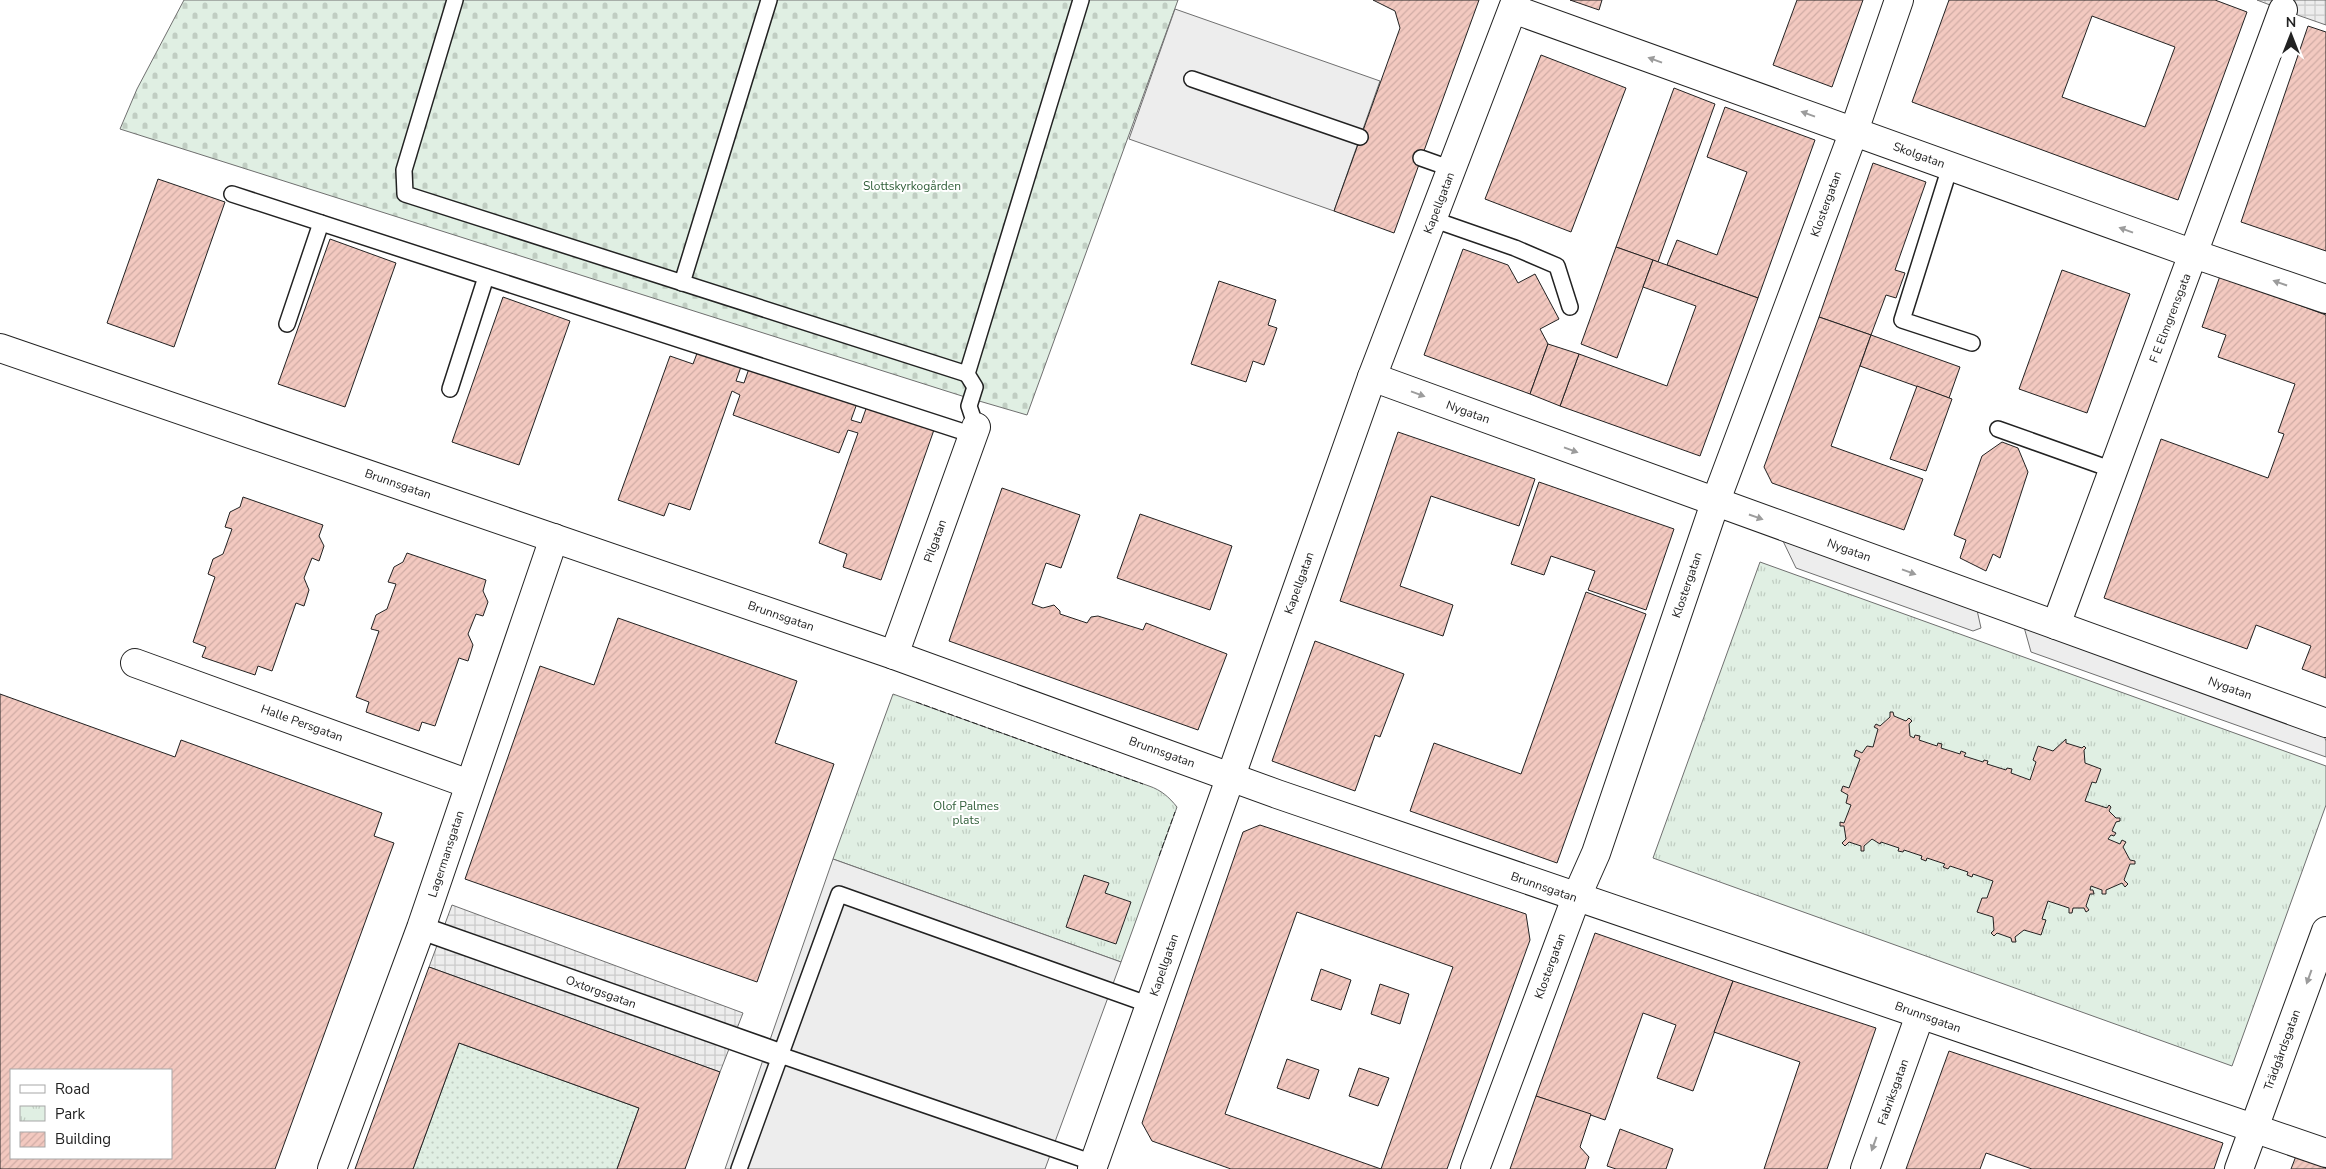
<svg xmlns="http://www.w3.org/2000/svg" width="2326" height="1169" font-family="'Nunito Sans',sans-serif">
	<defs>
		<pattern id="grass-dots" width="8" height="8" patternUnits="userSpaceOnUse" patternTransform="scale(1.25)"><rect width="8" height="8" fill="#e0efe3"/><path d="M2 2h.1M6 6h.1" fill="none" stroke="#c0cdc2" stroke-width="1.8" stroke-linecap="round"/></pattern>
		<pattern id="cemetery-stones" width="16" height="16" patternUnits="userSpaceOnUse" patternTransform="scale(1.25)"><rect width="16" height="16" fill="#e0efe3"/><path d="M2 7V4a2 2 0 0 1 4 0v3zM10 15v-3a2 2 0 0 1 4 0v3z" fill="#c0cdc2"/></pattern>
		<pattern id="park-tufts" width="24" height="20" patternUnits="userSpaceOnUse" patternTransform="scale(1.25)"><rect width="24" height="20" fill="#e0efe3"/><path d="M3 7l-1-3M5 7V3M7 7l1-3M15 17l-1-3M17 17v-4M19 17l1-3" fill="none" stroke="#c0cdc2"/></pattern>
		<pattern id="plaza-grid" width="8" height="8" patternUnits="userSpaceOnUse" patternTransform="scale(1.25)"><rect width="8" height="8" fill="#ededed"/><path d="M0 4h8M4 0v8" fill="none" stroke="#cbcbcb"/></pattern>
		<pattern id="building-hatch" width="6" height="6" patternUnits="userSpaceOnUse" patternTransform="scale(1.25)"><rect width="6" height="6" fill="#f3c9c0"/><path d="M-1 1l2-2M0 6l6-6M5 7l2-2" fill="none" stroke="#d0aca5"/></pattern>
	</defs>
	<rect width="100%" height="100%" fill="#fff"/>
	<path fill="url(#grass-dots)" stroke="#6f6f6f" d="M459 1043 639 1108 617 1169H413Z"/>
	<path fill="url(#cemetery-stones)" stroke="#6f6f6f" d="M184 0H1178L1027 415 962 396 120 129 137 89Z"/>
	<g fill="url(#park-tufts)" stroke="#6f6f6f">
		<path d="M1760 562 2326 766V805L2232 1066 1653 858Z"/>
		<path d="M893 694 1149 786C1161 790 1169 797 1177 807L1121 962 833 859Z"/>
	</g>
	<g fill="#ededed" stroke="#6f6f6f">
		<path d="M1175 9 1380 81 1334 211 1129 139Z"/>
		<path d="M1783 541 1977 610 1981 628 1973 631 1796 568Z"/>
		<path d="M2024 627 2323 733 2326 741V757L2031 652Z"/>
		<path d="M833 859 1121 962 1045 1169H725Z"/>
	</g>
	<g fill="url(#plaza-grid)" stroke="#6f6f6f">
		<path d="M2257 0H2326V25L2283 10Z"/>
		<path d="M452 905 743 1013 720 1072 429 967Z"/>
	</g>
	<g fill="url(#building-hatch)" stroke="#222" fill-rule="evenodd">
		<path d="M1373 0H1479L1394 233 1334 211 1400 28 1395 11Z"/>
		<path d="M1570 0H1602L1599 10Z"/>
		<path d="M1797 0H1863L1832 87 1773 65Z"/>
		<path d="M1949 0H2215L2247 12 2178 200 1912 102ZM2092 16 2175 47 2145 127 2062 97Z"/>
		<path d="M2308 26 2326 32V251L2241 222Z"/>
		<path d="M1541 55 1626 88 1571 232 1485 199Z"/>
		<path d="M1674 88 1715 104 1658 262 1616 247Z"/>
		<path d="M1725 107 1815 140 1758 298 1667 265 1677 240 1717 255 1747 172 1707 157Z"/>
		<path d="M1873 163 1926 182 1895 270 1905 273 1896 298 1886 295 1871 335 1819 317Z"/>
		<path d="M158 179 225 202 174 347 107 323Z"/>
		<path d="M330 239 396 263 345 407 278 384Z"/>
		<path d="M1616 247 1653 260 1617 358 1581 344Z"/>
		<path d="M1463 249 1508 265 1518 283 1535 274 1559 319 1540 329 1548 344 1530 394 1424 355Z"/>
		<path d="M1653 260 1758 298 1700 456 1560 406 1579 354 1667 386 1696 306 1643 287Z"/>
		<path d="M2062 270 2130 294 2087 413 2019 389Z"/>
		<path d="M2220 276 2326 315V678L2302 669 2311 646 2256 625 2247 649 2104 598 2161 439 2268 478 2284 434 2278 432 2295 384 2218 357 2226 335 2202 327Z"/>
		<path d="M1219 281 1276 300 1268 325 1277 328 1264 365 1253 361 1246 382 1191 364Z"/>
		<path d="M503 297 570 321 519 465 452 442Z"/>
		<path d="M1819 317 1871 335 1831 446 1923 479 1904 530 1772 483 1764 467Z"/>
		<path d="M1871 335 1960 367 1949 398 1860 366Z"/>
		<path d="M1548 344 1579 354 1560 406 1530 394Z"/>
		<path d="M699 348 742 364 736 381 744 383 753 357 860 395 851 420 861 423 868 403 935 427 881 580 843 567 847 554 819 543 858 433 848 430 839 453 733 415 740 395 732 391 690 510 669 503 664 516 618 500 670 356 693 364Z"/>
		<path d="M1917 386 1952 399 1926 471 1890 459Z"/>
		<path d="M1398 432 1535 479 1519 526 1431 496 1400 586 1453 605 1443 636 1340 601Z"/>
		<path d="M2002 442 2018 448 2028 472 2000 558 1993 554 1986 571 1960 558 1966 540 1954 535 1982 456Z"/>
		<path d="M1539 482 1674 529 1646 610 1588 590 1595 571 1551 556 1544 575 1511 564Z"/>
		<path d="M1002 488 1080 515 1061 568 1046 563 1032 604 1043 608 1054 605 1060 611V614L1087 623 1091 617 1098 616 1143 630 1146 623 1227 654 1198 730 949 641Z"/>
		<path d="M243 497 323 525 319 536 324 546 319 561 312 558 304 578 309 590 304 606 296 603 272 671 258 666 255 675 202 657 206 647 193 642 215 577 208 574 213 559 223 554 232 529 225 527 230 512 240 507Z"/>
		<path d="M1140 514 1232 546 1210 610 1117 578Z"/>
		<path d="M407 553 486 580 483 591 488 602 483 616 476 614 468 634 473 645 468 661 459 658 435 726 422 722 419 731 366 712 369 702 356 697 379 631 371 629 376 615 387 609 396 584 388 582 394 567 403 562Z"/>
		<path d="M1586 592 1646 614 1557 863 1410 811 1434 743 1521 774Z"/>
		<path d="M618 618 797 681 775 743 834 764 757 982 465 879 540 666 594 685Z"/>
		<path d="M1315 641 1404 674 1380 737 1375 735 1355 791 1272 761Z"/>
		<path d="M0 694 175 757 181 740 382 813 374 836 394 843 275 1169H0ZM11 1070H171V1158H11Z"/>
		<path d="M1890 712H1893L1894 716 1906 721 1909 718 1912 721 1909 724 1910 736 1914 738 1915 735 1920 736 1919 740 1937 746 1938 743 1942 744 1941 748 1960 754 1961 751 1966 753 1964 756 1983 762 1984 760 1988 761 1987 764 2006 770 2007 768 2012 769 2011 773 2030 780 2036 762 2033 760 2038 746 2053 751 2066 739V743L2082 748 2084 746 2086 748 2084 750 2085 763 2101 769 2096 783 2092 782 2085 801 2107 808 2109 805 2111 807 2109 811 2116 818H2120V821L2116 822 2112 831 2116 833 2114 836 2111 835 2108 839 2120 844 2122 840 2126 842 2123 847 2130 860 2135 861V864H2130L2124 880 2128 884 2125 887 2122 883 2106 890V894H2102V890L2091 886 2090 890H2093L2094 894H2090L2086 906 2089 910 2086 912 2084 908H2073L2072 913H2069V908L2048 901 2042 919 2046 920 2041 935 2024 930 2015 937 2016 942H2012L2011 938 1997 933 1994 936 1991 933 1994 930 1993 917 1977 912 1982 898H1987L1993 881 1973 874 1972 877 1967 875 1968 872 1950 866 1948 869 1943 867 1945 864 1927 858 1926 861 1921 859 1922 856 1904 850 1903 852 1898 851 1899 848 1881 842 1880 844 1872 839 1864 846V851H1861V846L1849 842 1845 846 1842 843 1846 839 1844 826H1840V822L1844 823 1851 805 1846 803 1848 795 1841 791 1843 786 1849 788 1860 759 1854 756 1856 750 1862 753 1867 746 1873 747 1878 729 1874 727 1876 724 1880 726 1890 717Z"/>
		<path d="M1260 825 1526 914 1530 940 1447 1169H1231L1152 1141 1142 1123 1243 832ZM1297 912 1453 967 1381 1169 1225 1114Z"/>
		<path d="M1084 875 1109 883 1105 893 1131 902 1116 944 1066 927Z"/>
		<path d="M1595 933 1733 981 1693 1091 1657 1078 1676 1025 1643 1013 1605 1120 1536 1096Z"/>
		<path d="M429 967 720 1072 685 1169H617L639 1108 459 1043 413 1169H355Z"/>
		<path d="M1321 969 1351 980 1341 1010 1311 1000Z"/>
		<path d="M1733 981 1876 1028 1827 1169H1764L1800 1062 1714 1032Z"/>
		<path d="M1380 984 1409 994 1400 1024 1371 1014Z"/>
		<path d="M1949 1051 2223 1143 2214 1169H2032L1986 1153 1980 1169H1906Z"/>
		<path d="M1287 1059 1319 1070 1309 1099 1277 1088Z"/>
		<path d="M1359 1068 1389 1078 1378 1106 1349 1096Z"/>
		<path d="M1536 1096 1591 1114 1580 1147 1589 1157 1585 1169H1510Z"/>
		<path d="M1620 1129 1673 1149 1666 1169H1616L1607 1166Z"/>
		<path d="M2296 1156 2326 1166V1169H2291Z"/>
	</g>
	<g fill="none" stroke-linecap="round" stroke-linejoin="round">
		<defs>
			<g id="service">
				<path d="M455 0 404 170 405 194 967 374"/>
				<path d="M1192 79 1360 137"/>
				<path d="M1421 158 1452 169"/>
				<path d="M1950 167 1902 320 1972 343"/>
				<path d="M232 194 973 435"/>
				<path d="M1432 219 1515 248 1557 266 1570 307"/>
				<path d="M682 283 769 0"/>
				<path d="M287 324 321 223"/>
				<path d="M450 389 486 277"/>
				<path d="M976 427 969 406 975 387 967 374 1081 0"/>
				<path d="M1998 429 2113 470"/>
				<path d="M780 1055 1094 1163"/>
				<path d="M739 1169 839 894 1150 1005"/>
			</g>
			<path id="pedestrian" d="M421 928 780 1055"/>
			<g id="minor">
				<path d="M1513 9 2194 254 2326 299"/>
				<path d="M0 348 894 655 1277 794 2326 1153"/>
				<path d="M1372 377 2326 723"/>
				<path d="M2056 625 2283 10"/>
				<path d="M894 655 976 427"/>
				<path d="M135 663 469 784"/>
				<path d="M332 1169 421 928 554 538"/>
				<path d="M1092 1169 1372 377 1516 0"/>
				<path d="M1475 1169 1576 898 1596 853 1715 503 1854 131 1899 0"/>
				<path d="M1865 1169 1920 1015"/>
				<path d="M2239 1169 2326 931"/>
			</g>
		</defs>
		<use href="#service" stroke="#222" stroke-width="18"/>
		<use href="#pedestrian" stroke="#222" stroke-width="25"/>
		<use href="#minor" stroke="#222" stroke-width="30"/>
		<use href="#service" stroke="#fff" stroke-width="15"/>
		<use href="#pedestrian" stroke="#fff" stroke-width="22"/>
		<use href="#minor" stroke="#fff" stroke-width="28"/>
		<g stroke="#222" stroke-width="1" stroke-dasharray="6 2.5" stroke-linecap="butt">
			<path d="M916 702 1143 784"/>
			<path d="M1159 856 1175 812"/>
		</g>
	</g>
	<defs><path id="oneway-solid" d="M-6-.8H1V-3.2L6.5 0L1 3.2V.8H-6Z" transform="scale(1.25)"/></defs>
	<g fill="#9c9c9c">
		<use href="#oneway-solid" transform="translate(1655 60) rotate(-160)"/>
		<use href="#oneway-solid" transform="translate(1808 114) rotate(-160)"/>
		<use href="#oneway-solid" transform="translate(2126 230) rotate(-160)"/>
		<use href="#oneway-solid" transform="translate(2280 283) rotate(-161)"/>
		<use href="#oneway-solid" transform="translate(1418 394) rotate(20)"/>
		<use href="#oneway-solid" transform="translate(1571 450) rotate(20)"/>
		<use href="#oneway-solid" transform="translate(1756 517) rotate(19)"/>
		<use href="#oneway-solid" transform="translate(1909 572) rotate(20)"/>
		<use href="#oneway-solid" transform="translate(2309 977) rotate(110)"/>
		<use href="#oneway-solid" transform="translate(1874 1144) rotate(110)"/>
	</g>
	<g text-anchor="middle" stroke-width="4" stroke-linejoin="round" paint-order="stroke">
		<g font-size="12" fill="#222" stroke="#fff">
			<text transform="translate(1919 155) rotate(20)" y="4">Skolgatan</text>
			<text transform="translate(1439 203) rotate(-69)" y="4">Kapellgatan</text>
			<text transform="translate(1826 204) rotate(-70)" y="4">Klostergatan</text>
			<text transform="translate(2170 318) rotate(-69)" y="4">F E Elmgrensgata</text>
			<text transform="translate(1468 412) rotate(20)" y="4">Nygatan</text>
			<text transform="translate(398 484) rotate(19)" y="4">Brunnsgatan</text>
			<text transform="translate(935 541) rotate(-70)" y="4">Pilgatan</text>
			<text transform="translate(1849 550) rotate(20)" y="4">Nygatan</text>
			<text transform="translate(1299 583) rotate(-70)" y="4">Kapellgatan</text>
			<text transform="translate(1687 585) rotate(-71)" y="4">Klostergatan</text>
			<text transform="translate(781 616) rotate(19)" y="4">Brunnsgatan</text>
			<text transform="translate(2230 688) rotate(20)" y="4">Nygatan</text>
			<text transform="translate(302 723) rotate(20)" y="4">Halle Persgatan</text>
			<text transform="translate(1162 752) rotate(20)" y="4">Brunnsgatan</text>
			<text transform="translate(446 854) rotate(-72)" y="4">Lagermansgatan</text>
			<text transform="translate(1544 887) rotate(19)" y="4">Brunnsgatan</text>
			<text transform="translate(1164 965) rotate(-71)" y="4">Kapellgatan</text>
			<text transform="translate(1550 966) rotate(-70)" y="4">Klostergatan</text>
			<text transform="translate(601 992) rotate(20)" y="4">Oxtorgsgatan</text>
			<text transform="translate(1928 1017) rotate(20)" y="4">Brunnsgatan</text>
			<text transform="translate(2282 1050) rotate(-70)" y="4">Trädgårdsgatan</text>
			<text transform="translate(1893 1092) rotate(-70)" y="4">Fabriksgatan</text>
		</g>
		<g font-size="12" fill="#2f5e38" stroke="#fff">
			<text x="912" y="190">Slottskyrkogården</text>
			<text x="966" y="810">Olof Palmes<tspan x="966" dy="14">plats</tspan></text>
		</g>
	</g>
	<rect x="10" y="1069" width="162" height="90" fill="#ffffff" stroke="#a7a7a7"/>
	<rect x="20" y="1085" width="25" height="8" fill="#ffffff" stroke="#a7a7a7"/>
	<text x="55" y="1094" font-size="15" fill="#222222">Road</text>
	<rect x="20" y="1106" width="25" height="15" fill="url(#park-tufts)" stroke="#a7a7a7"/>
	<text x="55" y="1119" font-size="15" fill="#222222">Park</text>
	<rect x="20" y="1132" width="25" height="15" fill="url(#building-hatch)" stroke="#a7a7a7"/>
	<text x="55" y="1144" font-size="15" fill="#222222">Building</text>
	<g transform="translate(2291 35)" stroke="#ffffff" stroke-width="4" paint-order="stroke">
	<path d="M0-4L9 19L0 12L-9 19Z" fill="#222222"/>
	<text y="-8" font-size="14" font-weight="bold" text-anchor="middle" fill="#222222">N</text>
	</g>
</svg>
